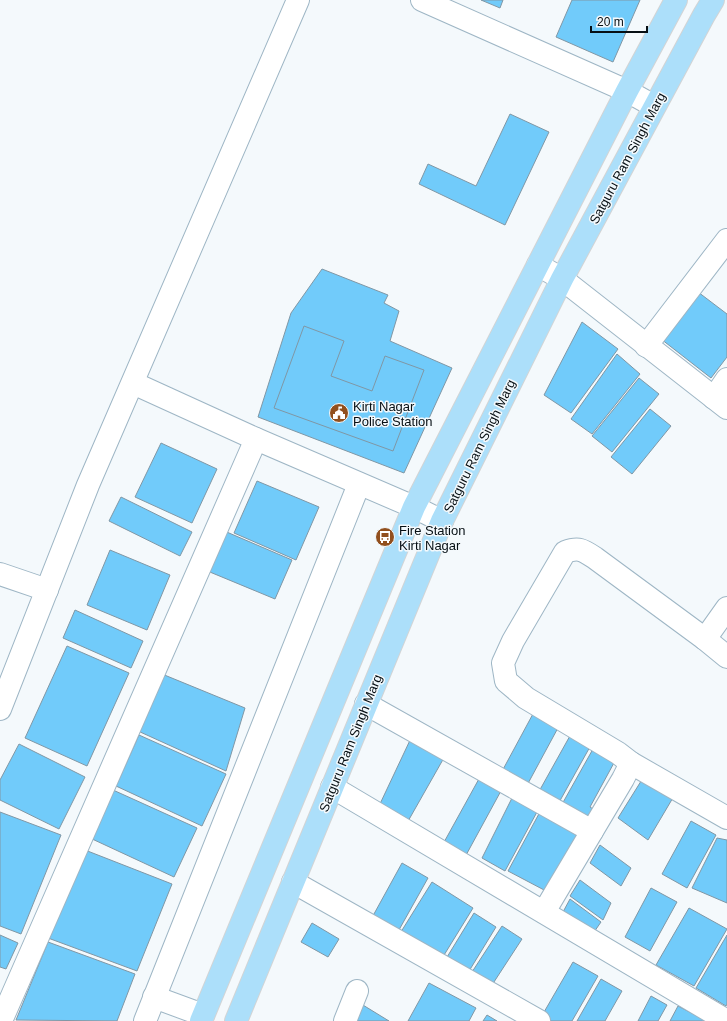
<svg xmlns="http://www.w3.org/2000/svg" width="727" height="1021" font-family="Helvetica,sans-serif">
	<rect width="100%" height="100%" fill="#f4f9fc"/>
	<g fill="#71cbfa" stroke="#8097a5">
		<path d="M481 0H503L500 8Z"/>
		<path d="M572 0H640L613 62 556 37Z"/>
		<path d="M510 114 549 132 505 225 419 184 428 164 476 186Z"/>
		<path d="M322 269 388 295 384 303 399 311 390 341 452 368 404 473 258 417 291 313Z"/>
		<path d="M698 292 727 314V357L711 378 661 339Z"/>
		<path d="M582 322 618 349 571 413 544 395Z"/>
		<path d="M304 326 344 341 331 376 372 391 385 356 424 370 393 451 274 408Z"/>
		<path d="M617 354 640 374 592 434 571 419Z"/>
		<path d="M639 378 659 394 612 452 592 436Z"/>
		<path d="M650 409 671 426 632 474 611 457Z"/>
		<path d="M161 443 217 469 192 523 135 497Z"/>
		<path d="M257 481 319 507 296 560 234 533Z"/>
		<path d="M121 497 192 532 180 556 109 521Z"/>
		<path d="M222 530 292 560 275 599 205 570Z"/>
		<path d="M110 550 170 575 147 630 87 605Z"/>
		<path d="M75 610 143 641 131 668 63 638Z"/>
		<path d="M67 646 129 673 87 766 25 738Z"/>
		<path d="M162 674 245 708 226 771 138 731Z"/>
		<path d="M534 712 559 726 525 789 500 775Z"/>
		<path d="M571 734 591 745 557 806 537 795Z"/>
		<path d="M139 735 226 774 202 826 116 786Z"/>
		<path d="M412 736 445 756 407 823 379 806Z"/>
		<path d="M19 744 85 777 59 829 0 800V780Z"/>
		<path d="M593 749 615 761 590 807 593 809 587 821 561 806Z"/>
		<path d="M480 777 502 789 465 857 443 844Z"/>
		<path d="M643 778 674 796 648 840 618 818Z"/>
		<path d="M113 790 197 828 174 877 90 838Z"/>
		<path d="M512 798 537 812 505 871 482 858Z"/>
		<path d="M541 810 579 831 546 891 508 871Z"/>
		<path d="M0 812 61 835 21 934 0 926Z"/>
		<path d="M691 821 716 835 687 888 662 874Z"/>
		<path d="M717 838 727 840V903L692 888Z"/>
		<path d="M600 845 631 868 621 886 590 863Z"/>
		<path d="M85 850 172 884 137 971 48 938Z"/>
		<path d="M402 863 428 878 395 937 369 923Z"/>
		<path d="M580 880 611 903 603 920 570 896Z"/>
		<path d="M432 882 473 908 441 960 399 935Z"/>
		<path d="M651 888 677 902 650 951 625 937Z"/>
		<path d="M570 899 601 922 592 935 563 912Z"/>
		<path d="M689 908 727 929 694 986 656 965Z"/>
		<path d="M474 913 496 927 466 976 444 962Z"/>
		<path d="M312 923 339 939 328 957 301 942Z"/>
		<path d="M502 926 522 939 492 985 472 972Z"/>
		<path d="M0 935 18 943 6 969 0 967Z"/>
		<path d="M727 935V1004L726 1006 696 988Z"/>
		<path d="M48 942 135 974 117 1021 16 1020Z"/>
		<path d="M573 962 598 976 572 1021H544L540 1019Z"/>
		<path d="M601 979 622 991 605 1021H577Z"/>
		<path d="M429 983 476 1008 469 1021H408Z"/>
		<path d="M651 996 667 1005 658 1021H638Z"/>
		<path d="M358 1002 389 1021H352Z"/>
		<path d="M678 1006 707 1021H670Z"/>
		<path d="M487 1015 497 1021H483Z"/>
	</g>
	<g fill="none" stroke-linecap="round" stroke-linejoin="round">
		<defs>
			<g id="minor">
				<path d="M422 0 627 91 654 106"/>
				<path d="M538 265 562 279 727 408"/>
				<path d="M646 346 727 240"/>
				<path d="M133 383 256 439 414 507 442 521"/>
				<path d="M714 398 727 379"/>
				<path d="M0 574 47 590"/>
				<path d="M705 639 727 608"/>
				<path d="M366 704 592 831"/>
				<path d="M0 709 88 485 298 0"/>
				<path d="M631 763 727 818"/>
				<path d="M332 787 727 1021"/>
				<path d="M293 882 539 1021"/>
				<path d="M544 912 623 779 631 763 618 753 526 698 506 681 503 663 513 641 565 552C579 547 583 550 595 558L705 639 727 657"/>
				<path d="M154 997 203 1015"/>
				<path d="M1 1021 256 439"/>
				<path d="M145 1021 359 484"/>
				<path d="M345 1021 357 991"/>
			</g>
			<g id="major">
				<path d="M201 1021 414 507 627 91 676 0"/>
				<path d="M236 1021 442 521 562 279 704 15 713 0"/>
			</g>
		</defs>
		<use href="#minor" stroke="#9eb6c5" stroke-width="24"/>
		<use href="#major" stroke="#d2d4d5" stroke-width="24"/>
		<use href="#minor" stroke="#fff" stroke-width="22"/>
		<use href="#major" stroke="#acdffa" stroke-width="22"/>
	</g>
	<defs>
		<symbol id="civic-disc" viewBox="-11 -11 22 22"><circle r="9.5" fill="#914f1d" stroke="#f4f9fc"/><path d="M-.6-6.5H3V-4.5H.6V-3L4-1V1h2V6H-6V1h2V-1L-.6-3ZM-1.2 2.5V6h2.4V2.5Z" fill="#fff"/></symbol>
		<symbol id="bus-disc" viewBox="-11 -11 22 22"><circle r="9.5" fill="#914f1d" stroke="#f4f9fc"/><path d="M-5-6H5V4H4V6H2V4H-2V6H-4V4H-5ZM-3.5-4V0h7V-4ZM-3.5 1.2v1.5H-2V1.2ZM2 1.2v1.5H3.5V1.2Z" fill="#fff"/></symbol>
	</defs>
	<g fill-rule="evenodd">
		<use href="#civic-disc" x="328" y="402" width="22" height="22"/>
		<use href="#bus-disc" x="374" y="526" width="22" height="22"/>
	</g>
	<g text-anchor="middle" stroke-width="3" stroke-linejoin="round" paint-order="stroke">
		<g font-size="13" fill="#060f14" stroke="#f4f9fc">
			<text transform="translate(627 158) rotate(-62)" y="5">Satguru Ram Singh Marg</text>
			<text transform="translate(479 446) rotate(-64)" y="5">Satguru Ram Singh Marg</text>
			<text transform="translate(350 743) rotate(-68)" y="5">Satguru Ram Singh Marg</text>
		</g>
		<g font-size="13" fill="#060f14" stroke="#f4f9fc" text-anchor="start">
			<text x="353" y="411">Kirti Nagar<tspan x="353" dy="15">Police Station</tspan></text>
			<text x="399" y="535">Fire Station<tspan x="399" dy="15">Kirti Nagar</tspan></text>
		</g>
	</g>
	<path d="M591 26v6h56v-6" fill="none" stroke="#060f14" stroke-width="2"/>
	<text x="597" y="26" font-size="12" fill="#060f14" stroke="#f4f9fc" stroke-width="3" paint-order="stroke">20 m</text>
</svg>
